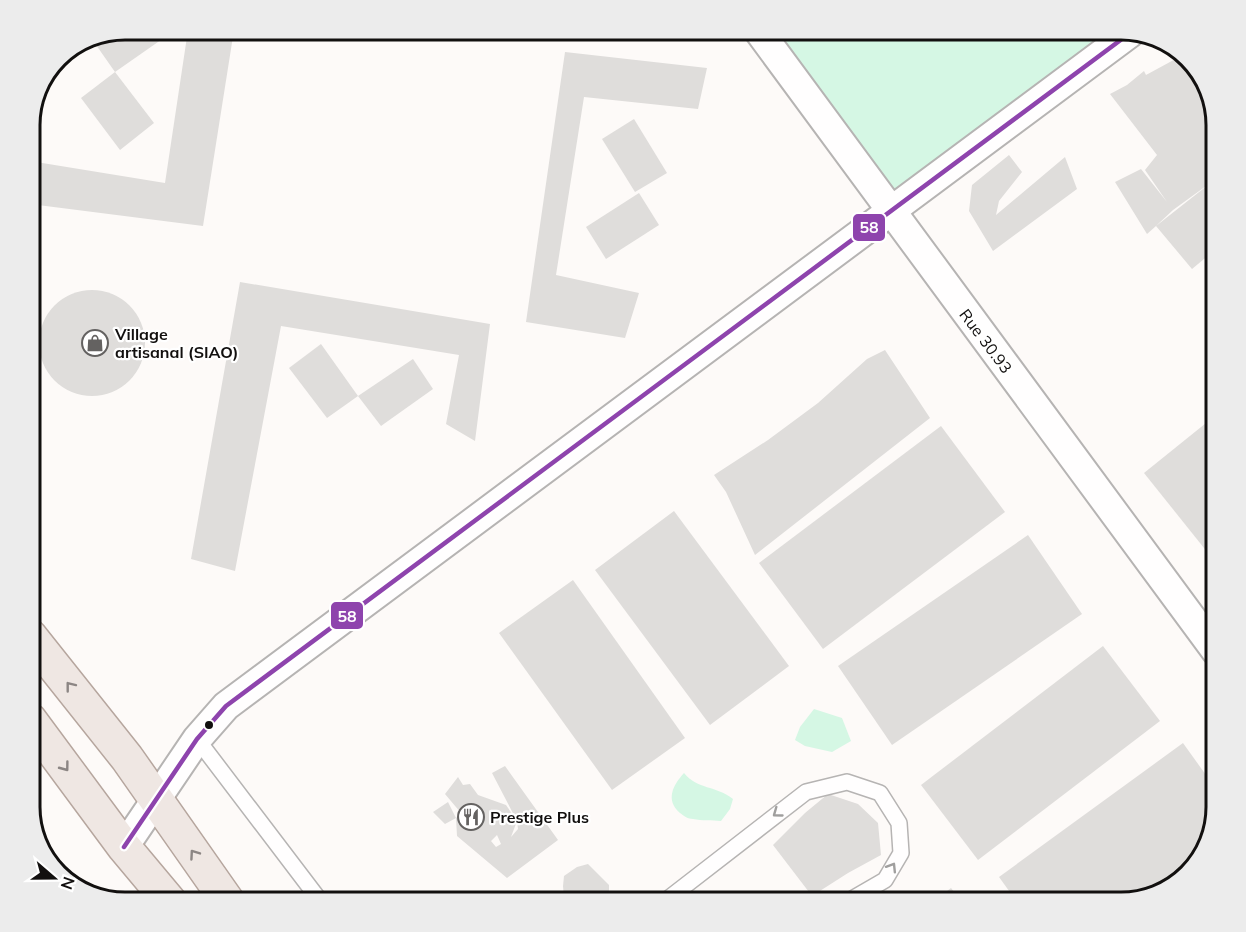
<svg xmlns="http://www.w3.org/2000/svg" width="1246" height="932" font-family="Mulish,sans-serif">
	<rect width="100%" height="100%" fill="#fdfaf8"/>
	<g fill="#d5f7e4">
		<path d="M765 30H1117L885 203Z"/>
		<path d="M814 709 842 718 851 741 832 752 805 746 795 740 800 727Z"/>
		<path d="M684 773C698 790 715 785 733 799L730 809 721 821C712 820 702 821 693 819 688 819 684 816 680 813 665 800 673 785 684 773Z"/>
	</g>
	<g fill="#dfdddb" fill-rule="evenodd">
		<path d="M126 30H165L168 35 115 72 154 123 120 150 81 98 115 72 94 42Z"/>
		<path d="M188 30H234L203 226 30 204V161L165 183Z"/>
		<path d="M565 52 707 68 698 109 584 97 556 275 639 293 625 338 526 322Z"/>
		<path d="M1181 56 1185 57 1206 84 1216 125V249L1192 269 1156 226 1147 234 1115 182 1141 169 1167 202 1145 170 1157 155 1110 94 1127 85 1144 71 1146 75ZM1213 181 1156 226 1173 210Z"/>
		<path d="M634 119 667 173 635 192 602 139Z"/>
		<path d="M1009 155 1022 172 999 201 996 215 1065 157 1077 189 993 251 969 211 972 185Z"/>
		<path d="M639 193 659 225 606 259 586 227Z"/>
		<path d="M240 282 490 324 475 441 446 424 459 355 281 326 235 571 191 559Z"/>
		<circle cx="92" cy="343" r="53"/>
		<path d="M321 344 358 396 327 418 289 368Z"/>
		<path d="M885 350 930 418 755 555 726 492 714 475 768 440 818 403 867 359Z"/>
		<path d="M413 359 433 389 381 426 358 396Z"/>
		<path d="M1216 415V563L1144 473Z"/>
		<path d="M941 426 1005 512 823 649 759 563Z"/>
		<path d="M674 511 789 666 710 725 595 570Z"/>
		<path d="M1028 535 1082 614 892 745 838 666Z"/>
		<path d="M573 580 685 738 612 790 499 633Z"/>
		<path d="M1103 646 1160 721 978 860 921 785Z"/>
		<path d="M1183 743 1216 789V807L1196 865 1162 892 1120 902H1017L999 877Z"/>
		<path d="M505 766 558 840 507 878 457 836 456 818 445 824 433 812 448 802 456 818 461 813 445 794 458 777 463 785 470 784 478 795 506 805 517 821 511 837 518 829 517 821 492 773ZM497 835 501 844 496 847 491 841Z"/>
		<path d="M828 794 858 804 878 823 881 855 848 873 812 896 773 845 805 813Z"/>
		<path d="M588 864 609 885V902H566L564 898 563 886 564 876 577 867Z"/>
		<path d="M951 888 962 902H933Z"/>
	</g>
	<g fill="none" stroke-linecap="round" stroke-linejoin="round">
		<defs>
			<g id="service">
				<path d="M197 739 321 902"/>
				<path d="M664 902 806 792 847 782 880 793 899 823 901 853 885 880 847 902"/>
			</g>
			<g id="minor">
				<path d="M758 30 1216 651"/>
				<path d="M124 847 197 739 226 706 1130 33"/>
			</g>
			<g id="primary">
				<path d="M30 636 127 758 228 902"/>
				<path d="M30 720 124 847 170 902"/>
			</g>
		</defs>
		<use href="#service" stroke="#b6b4b3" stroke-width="18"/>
		<use href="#minor" stroke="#b6b4b3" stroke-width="32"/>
		<use href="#primary" stroke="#b6a69e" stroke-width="36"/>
		<use href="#service" stroke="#fffefe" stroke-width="15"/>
		<use href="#minor" stroke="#fffefe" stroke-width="28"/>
		<use href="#primary" stroke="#efe7e3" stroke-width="33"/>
		<defs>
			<path id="bus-1" d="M124 847 197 739 226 706 1130 33"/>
		</defs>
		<use href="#bus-1" stroke="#fff" stroke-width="9"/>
		<use href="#bus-1" stroke="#8e44ad" stroke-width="4.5"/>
	</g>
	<defs><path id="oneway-chevron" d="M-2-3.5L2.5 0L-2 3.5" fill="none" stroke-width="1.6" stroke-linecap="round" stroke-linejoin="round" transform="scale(1.5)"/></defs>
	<g stroke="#8c8684">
		<use href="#oneway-chevron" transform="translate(70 686) rotate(-128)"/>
		<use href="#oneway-chevron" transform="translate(65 767) rotate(53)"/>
		<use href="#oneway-chevron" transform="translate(194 854) rotate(-125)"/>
	</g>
	<g stroke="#a09f9e">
		<use href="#oneway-chevron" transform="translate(777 813) rotate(144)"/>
		<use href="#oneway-chevron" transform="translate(892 867) rotate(-58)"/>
	</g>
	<defs>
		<symbol id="shop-ring" viewBox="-11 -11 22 22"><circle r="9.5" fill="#fff" stroke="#646261" stroke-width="1.5"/><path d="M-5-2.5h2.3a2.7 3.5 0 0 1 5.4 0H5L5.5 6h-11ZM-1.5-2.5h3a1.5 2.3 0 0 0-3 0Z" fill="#646261"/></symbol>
		<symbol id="restaurant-ring" viewBox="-11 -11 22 22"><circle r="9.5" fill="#fff" stroke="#646261" stroke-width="1.5"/><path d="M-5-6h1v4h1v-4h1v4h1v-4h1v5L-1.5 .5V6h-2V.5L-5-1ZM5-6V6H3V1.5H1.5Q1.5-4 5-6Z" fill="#646261"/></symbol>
	</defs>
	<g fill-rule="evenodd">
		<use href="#shop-ring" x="80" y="328" width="30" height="30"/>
		<use href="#restaurant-ring" x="456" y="802" width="30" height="30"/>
	</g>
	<circle fill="#12100f" stroke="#fff" stroke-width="2" cx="209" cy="725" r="5"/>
	<g text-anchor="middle" stroke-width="4.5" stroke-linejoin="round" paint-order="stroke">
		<g font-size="16" font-weight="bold" fill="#12100f" stroke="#fff" text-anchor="start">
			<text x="115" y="340">Village<tspan x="115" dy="18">artisanal (SIAO)</tspan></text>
			<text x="490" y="823">Prestige Plus</text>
		</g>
		<g font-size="16" fill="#12100f" stroke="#fff">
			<text transform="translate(986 341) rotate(53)" y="6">Rue 30.93</text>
		</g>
	</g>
	<path d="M0 0H1246V932H0ZM125 40H1121A85 85 0 0 1 1206 125V807A85 85 0 0 1 1121 892H125A85 85 0 0 1 40 807V125A85 85 0 0 1 125 40Z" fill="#ececec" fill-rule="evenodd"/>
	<path fill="none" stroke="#12100f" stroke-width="3" d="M125 40H1121A85 85 0 0 1 1206 125V807A85 85 0 0 1 1121 892H125A85 85 0 0 1 40 807V125A85 85 0 0 1 125 40Z"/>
	<g stroke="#fff" stroke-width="2">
		<rect x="852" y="213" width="34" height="29" rx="6" fill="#8e44ad"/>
		<rect x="330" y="601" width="34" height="29" rx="6" fill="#8e44ad"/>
	</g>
	<g font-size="16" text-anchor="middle" font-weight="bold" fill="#fff">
		<text x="869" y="233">58</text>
		<text x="347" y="622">58</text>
	</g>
	<g transform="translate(54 878) rotate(110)" stroke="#ffffff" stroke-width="4.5" paint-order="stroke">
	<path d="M0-4.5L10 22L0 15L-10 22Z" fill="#12100f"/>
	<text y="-9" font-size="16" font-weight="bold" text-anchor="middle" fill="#12100f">N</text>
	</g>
</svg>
